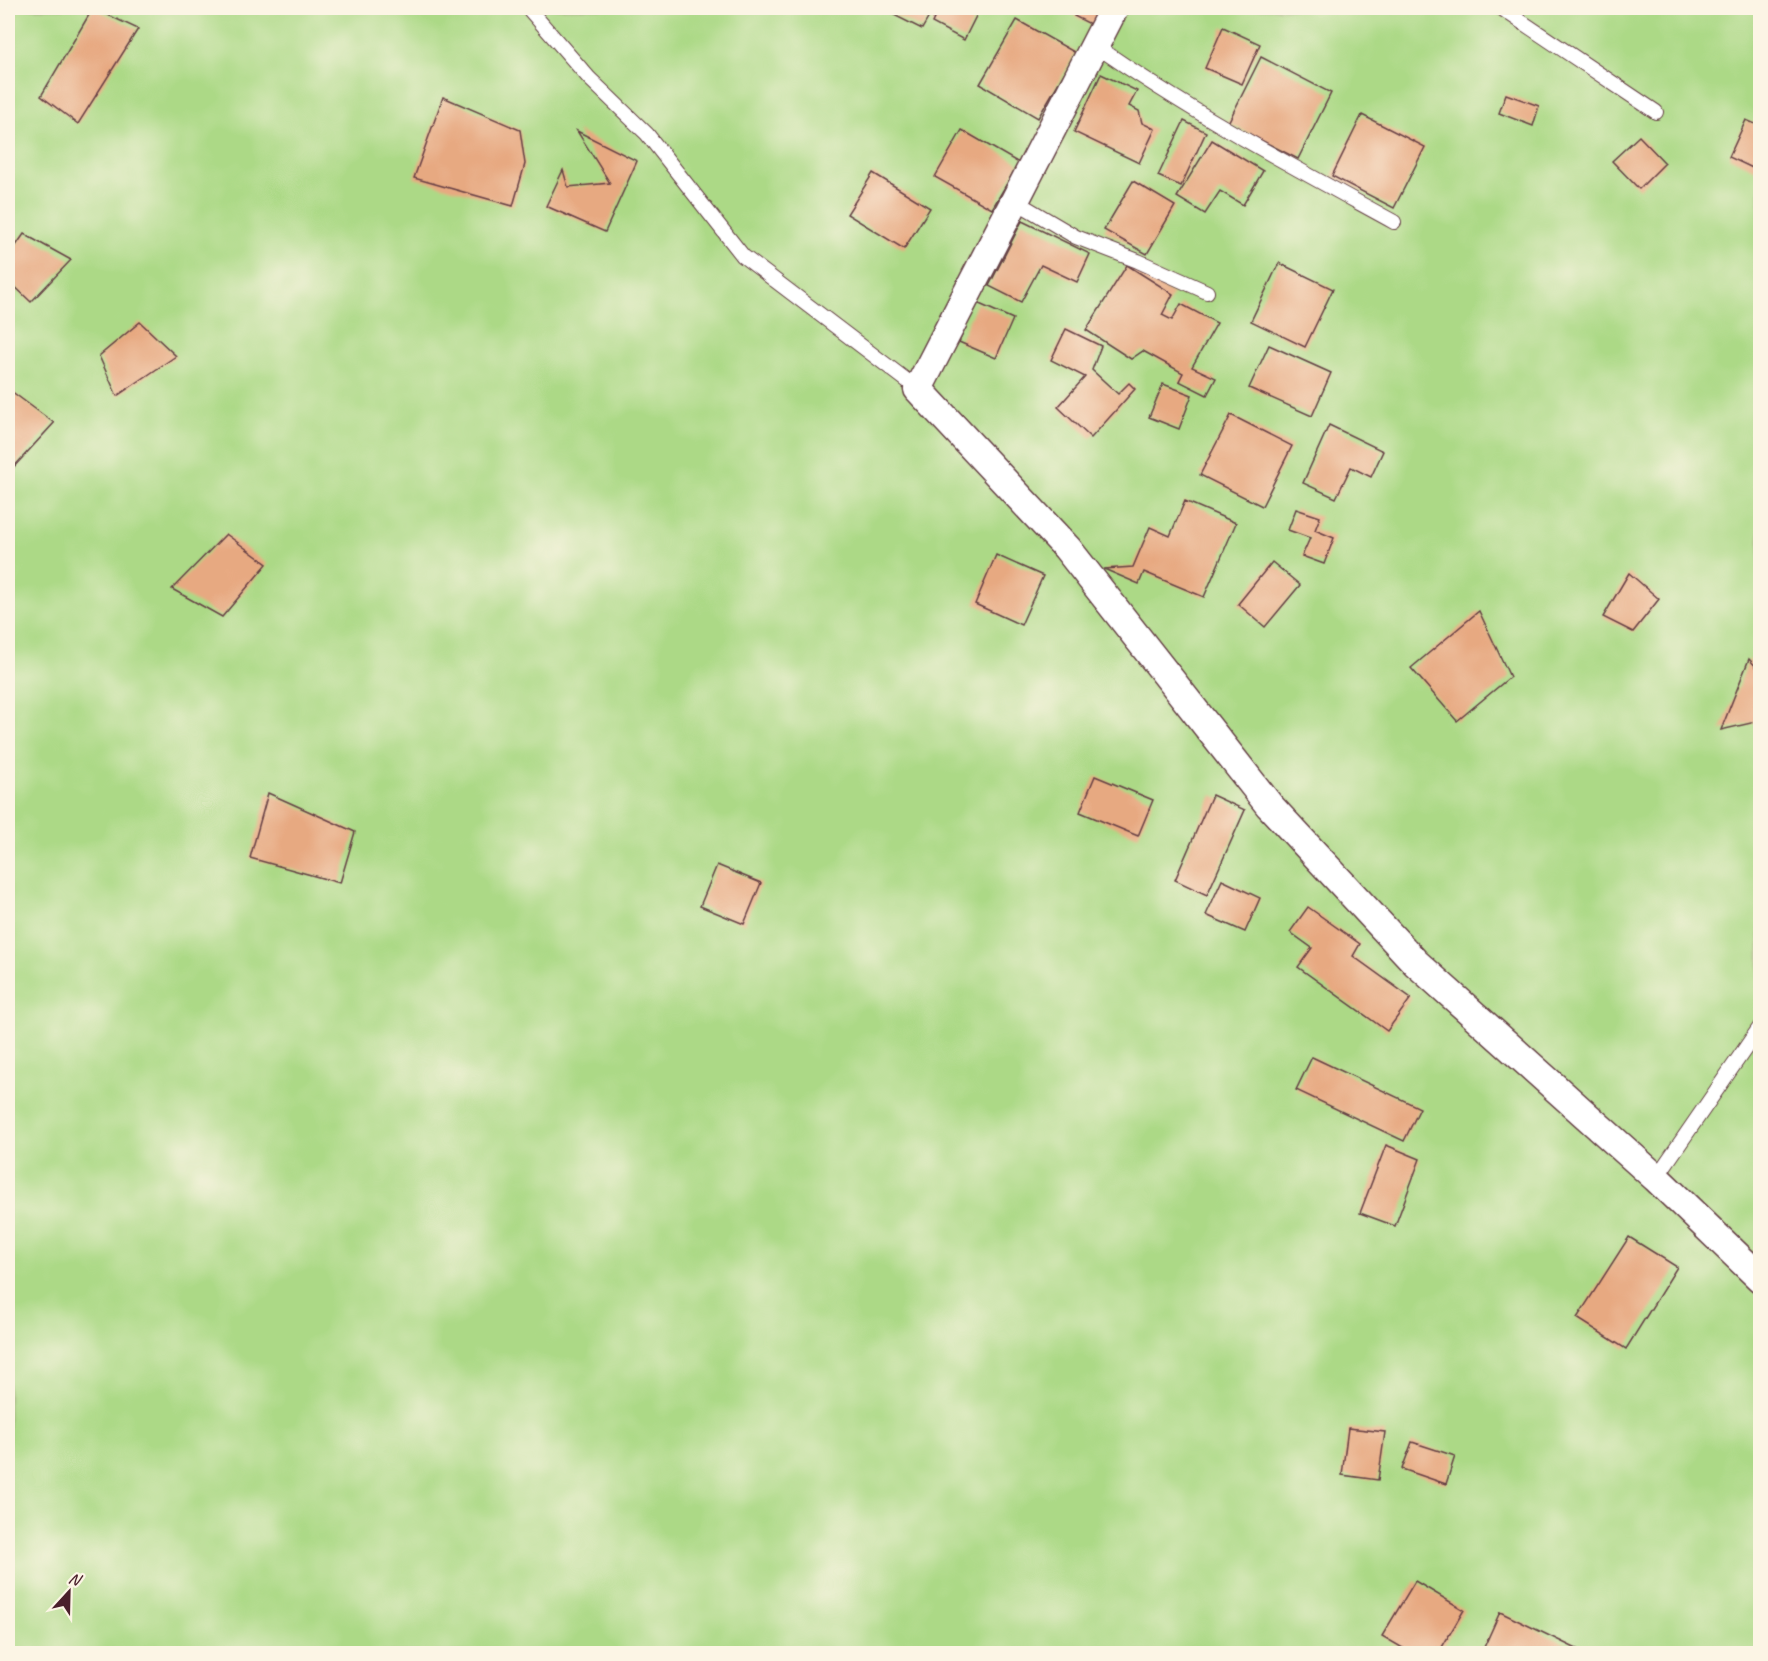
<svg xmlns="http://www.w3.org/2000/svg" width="1768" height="1661" font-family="Caveat,sans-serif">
	<rect width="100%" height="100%" fill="#fcf5e5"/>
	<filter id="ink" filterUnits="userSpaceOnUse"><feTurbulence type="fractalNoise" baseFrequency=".0167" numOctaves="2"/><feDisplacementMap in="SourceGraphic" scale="12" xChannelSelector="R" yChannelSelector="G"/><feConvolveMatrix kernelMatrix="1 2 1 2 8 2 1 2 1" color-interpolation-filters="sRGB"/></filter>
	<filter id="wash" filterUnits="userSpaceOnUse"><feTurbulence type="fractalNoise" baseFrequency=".008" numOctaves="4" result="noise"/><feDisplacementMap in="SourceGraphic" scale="24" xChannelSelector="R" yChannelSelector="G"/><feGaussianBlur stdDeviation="1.35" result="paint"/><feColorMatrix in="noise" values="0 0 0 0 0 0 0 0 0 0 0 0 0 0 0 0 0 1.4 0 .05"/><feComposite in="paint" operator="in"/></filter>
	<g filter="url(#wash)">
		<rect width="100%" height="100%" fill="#f1e9cd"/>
		<rect fill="#acd986" stroke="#7b7c58" stroke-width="1.5" x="8" y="8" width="1752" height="1645"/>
		<g id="blocks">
			<g fill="#e7a981">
				<path d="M93 8 138 29 78 124 41 96Z"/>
				<path d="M893 8H934L922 29 890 13Z"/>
				<path d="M939 8H969L978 12 964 40 932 23Z"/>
				<path d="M1079 8H1105L1096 27 1074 16Z"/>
				<path d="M1017 20 1076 53 1038 118 980 84Z"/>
				<path d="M1223 27 1260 44 1242 84 1205 68Z"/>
				<path d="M1261 57 1331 93 1298 159 1228 123Z"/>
				<path d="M1101 74 1137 91 1129 106 1139 111 1142 123 1155 129 1139 163 1074 132Z"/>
				<path d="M1506 94 1539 106 1533 126 1499 113Z"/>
				<path d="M443 97 520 130 525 164 513 206 414 178Z"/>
				<path d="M1362 115 1425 147 1394 208 1332 176Z"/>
				<path d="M1746 120 1760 126 1759 171 1729 157Z"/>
				<path d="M1184 121 1206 132 1181 186 1158 176Z"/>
				<path d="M962 130 1019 163 992 209 935 177Z"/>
				<path d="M577 131 637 161 605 232 546 206 563 170 568 187 610 183Z"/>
				<path d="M1639 136 1665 163 1639 189 1612 161Z"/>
				<path d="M1212 140 1263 171 1243 205 1220 191 1205 214 1177 197Z"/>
				<path d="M873 173 930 208 904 249 847 214Z"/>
				<path d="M1133 181 1175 206 1147 254 1104 230Z"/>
				<path d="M1022 221 1090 254 1077 282 1041 265 1021 302 989 286Z"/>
				<path d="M24 234 71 260 31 302 8 280V257Z"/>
				<path d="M1279 263 1333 289 1305 347 1251 321Z"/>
				<path d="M1127 265 1173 294 1162 315 1172 320 1181 304 1217 323 1192 367 1216 378 1207 395 1179 381 1183 373 1143 351 1131 359 1086 330Z"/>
				<path d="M977 303 1013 319 996 358 959 342Z"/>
				<path d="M140 322 176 356 117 396 99 356Z"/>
				<path d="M1066 329 1101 346 1092 370 1118 394 1129 383 1135 389 1091 438 1058 407 1085 377 1051 360Z"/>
				<path d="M1269 345 1331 373 1312 416 1249 388Z"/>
				<path d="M1163 384 1192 395 1179 429 1149 417Z"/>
				<path d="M11 391 54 423 11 470 8 465V394Z"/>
				<path d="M1231 415 1292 446 1262 506 1200 475Z"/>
				<path d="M1329 425 1383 451 1371 477 1351 467 1336 498 1303 483Z"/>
				<path d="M1185 501 1236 523 1204 597 1144 572 1139 584 1104 569 1133 567 1150 527 1170 536Z"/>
				<path d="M1296 509 1320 517 1315 530 1334 538 1324 564 1302 556 1310 538 1288 530Z"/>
				<path d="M226 534 267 564 222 617 172 589Z"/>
				<path d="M996 555 1043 576 1021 625 975 604Z"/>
				<path d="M1272 562 1300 585 1265 627 1238 604Z"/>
				<path d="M1629 573 1659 599 1633 632 1603 617Z"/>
				<path d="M1479 611 1510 677 1457 721 1411 668Z"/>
				<path d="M1749 659 1760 671V721L1721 730Z"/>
				<path d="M1095 776 1153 800 1138 836 1080 812Z"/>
				<path d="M268 793 355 832 340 883 250 858Z"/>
				<path d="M1212 795 1245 810 1207 895 1175 880Z"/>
				<path d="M717 865 761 883 744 924 700 906Z"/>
				<path d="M1222 880 1260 898 1245 932 1206 915Z"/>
				<path d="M1308 907 1360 944 1353 956 1411 998 1387 1031 1298 967 1312 948 1290 932Z"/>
				<path d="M1312 1057 1420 1108 1404 1141 1296 1090Z"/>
				<path d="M1386 1145 1420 1159 1395 1226 1360 1213Z"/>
				<path d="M1629 1237 1677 1267 1626 1349 1577 1318Z"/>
				<path d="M1348 1428 1385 1432 1378 1480 1342 1475Z"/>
				<path d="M1412 1442 1455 1456 1446 1484 1402 1469Z"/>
				<path d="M1415 1581 1464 1610 1438 1654H1413L1382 1636Z"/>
				<path d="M1500 1612 1587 1654H1481Z"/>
			</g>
		</g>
	</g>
	<g filter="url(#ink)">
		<use href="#blocks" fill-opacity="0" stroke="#633d43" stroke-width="1.5"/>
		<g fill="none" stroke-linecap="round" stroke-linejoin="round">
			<defs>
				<g id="service">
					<path d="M528 8 589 78 647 134 743 256 918 389"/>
					<path d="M1501 8 1656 112"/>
					<path d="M1095 45C1190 112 1292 166 1394 222"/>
					<path d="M1015 201 1076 237 1138 261 1207 292"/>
					<path d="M1656 1178 1760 1027"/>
				</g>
				<path id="minor" d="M1114 8 918 389 1067 548 1269 805 1416 963 1656 1178 1760 1278"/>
			</defs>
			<use href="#service" stroke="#633d43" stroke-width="16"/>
			<use href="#minor" stroke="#633d43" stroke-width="31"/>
			<use href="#service" stroke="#fff" stroke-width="14"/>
			<use href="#minor" stroke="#fff" stroke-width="28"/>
		</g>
	</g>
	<rect width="1768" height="1661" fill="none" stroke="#fcf5e5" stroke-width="30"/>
	<g transform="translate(69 1592) rotate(22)" stroke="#fcf5e5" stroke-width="4.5" paint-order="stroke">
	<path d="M0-4.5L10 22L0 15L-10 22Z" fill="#4a1f2b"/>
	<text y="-9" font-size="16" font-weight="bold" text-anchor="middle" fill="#4a1f2b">N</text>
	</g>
</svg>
